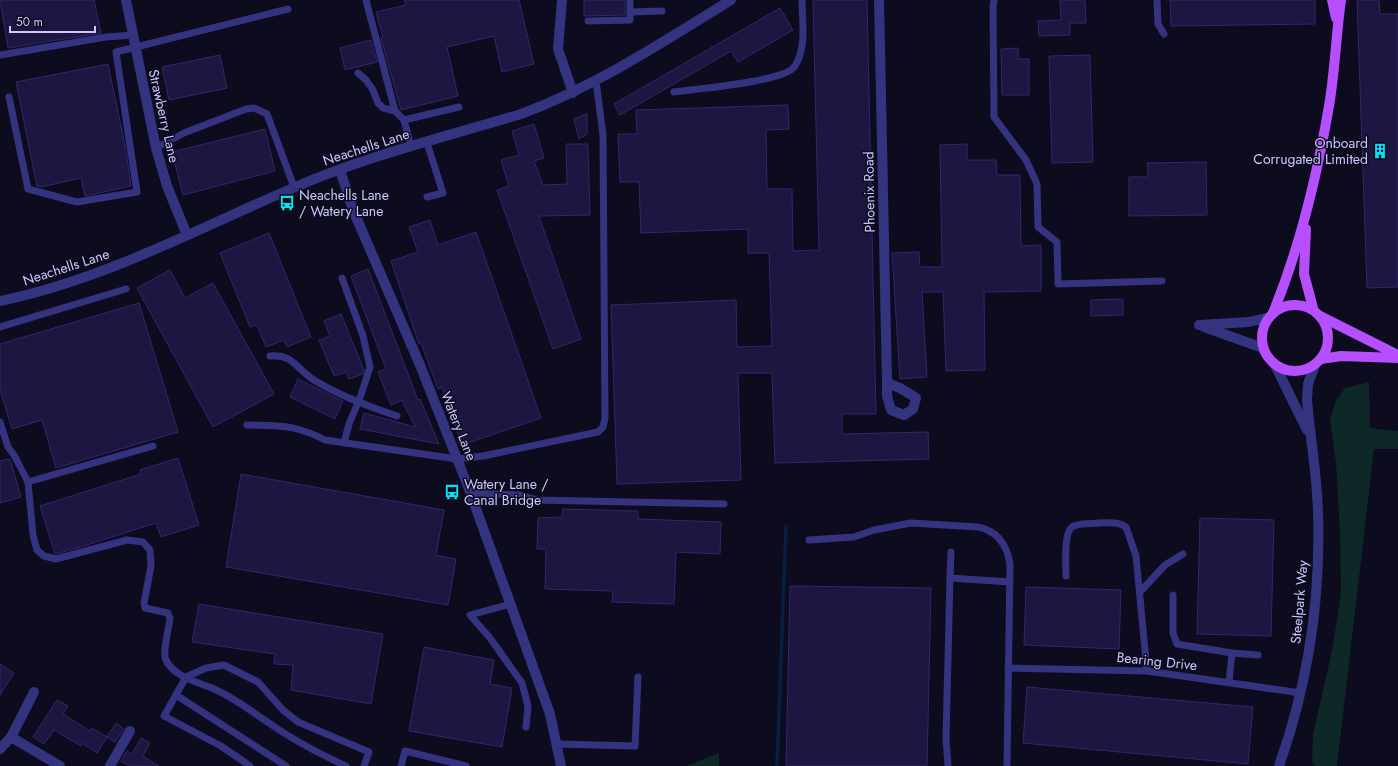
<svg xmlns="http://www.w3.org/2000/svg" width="1398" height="766" font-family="Jost,sans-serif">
	<rect width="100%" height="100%" fill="#0d0b1e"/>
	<g fill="#0d2826">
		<path d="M1369 382 1370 428 1398 431V449H1374L1337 766H1315L1312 761 1313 735 1333 646 1341 593 1340 531 1336 463 1330 419 1336 401 1345 388Z"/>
		<path d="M719 753V766H686Z"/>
	</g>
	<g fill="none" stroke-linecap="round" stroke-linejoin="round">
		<path stroke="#081f3f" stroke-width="3.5" d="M777 766 786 526"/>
	</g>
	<g fill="#1d1640" stroke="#32276d">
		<path d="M0 0H94L101 33 8 48Z"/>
		<path d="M404 0H519L534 64 502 72 494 36 447 47 458 96 401 110 381 38H383L376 12 406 5Z"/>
		<path d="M584 0H625V15L584 16Z"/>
		<path d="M813 0H867L876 414H842V434L928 432 929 459 775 463 772 373H738L741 480 617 484 611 305 736 300 737 347 772 346 769 253H748V229L641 233 639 182H620L618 134H637L636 110 788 105 789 129 766 130 767 189H792L793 251 819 250Z"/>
		<path d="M1060 0H1085L1086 23H1070V35L1039 36 1038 21 1061 20Z"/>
		<path d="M1170 0H1315V24L1171 26Z"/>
		<path d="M1357 0H1379L1380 14H1398V287L1367 288Z"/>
		<path d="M780 8 793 30 738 62 731 51 620 115 614 104Z"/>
		<path d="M371 40 377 62 345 70 340 48Z"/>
		<path d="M1018 48V59H1029V95H1002L1001 49Z"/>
		<path d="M220 55 227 88 169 100 162 67Z"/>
		<path d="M1090 55 1093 162 1052 163 1049 56Z"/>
		<path d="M108 64 126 150 131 186 85 196 81 178 41 187 37 186 16 82Z"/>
		<path d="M587 114V134L579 139 574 119Z"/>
		<path d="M534 124 544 158 534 161 543 185 567 184 566 144H588L590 215 539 216 581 339 553 349 497 190 509 186 501 160 519 155 512 131Z"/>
		<path d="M265 129 275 171 183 195 172 152Z"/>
		<path d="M967 144V160H996L997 175H1020L1021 246 1041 245V291L984 292 985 370 946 371 943 292H922L927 377 900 379 892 253 919 252 920 267H942L940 145Z"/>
		<path d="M1206 162 1207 215 1129 216V177H1148L1147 163Z"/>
		<path d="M430 220 438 245 476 232 541 418 462 445 442 387 438 389 421 343 419 344 391 261 418 252 409 227Z"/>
		<path d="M269 233 311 337 287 347 284 340 266 347 257 325 250 327 220 253Z"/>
		<path d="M368 269 418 400 420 399 439 444 360 429 364 413 415 427 402 400 391 405 378 372 386 369 351 276Z"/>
		<path d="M170 270 185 298 213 283 274 394 213 427 137 288Z"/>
		<path d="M1123 299V315L1091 316V300Z"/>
		<path d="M139 303 178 432 56 468 42 420 12 429 0 390V344Z"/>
		<path d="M341 314 364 370 363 374 349 379 346 372 334 376 319 340 330 336 324 321Z"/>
		<path d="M298 379 343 401 335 419 290 397Z"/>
		<path d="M178 458 199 525 161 537 156 523 84 546 55 554 40 506 141 474 140 470Z"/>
		<path d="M10 459 21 497 0 503V461Z"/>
		<path d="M241 474 444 510 436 555 456 559 448 605 226 567Z"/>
		<path d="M563 509 638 511V519L721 522 720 554 676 552 674 604 612 602 613 591 545 589 546 549H537L538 518 562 517Z"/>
		<path d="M1200 518 1274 520 1271 636 1197 634Z"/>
		<path d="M790 586 931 588 927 766H786Z"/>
		<path d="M1026 587 1121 590 1119 649 1024 645Z"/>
		<path d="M199 604 383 634 371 704 291 690 293 665 274 664 275 654 192 642Z"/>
		<path d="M424 647 494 660 490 684 512 688 502 747 409 731Z"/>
		<path d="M0 664 14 673 0 695Z"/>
		<path d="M1027 687 1253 707 1248 764 1023 743Z"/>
		<path d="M57 700 68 706 63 714 90 731 92 728 107 737 97 753 82 743 81 746 54 730 44 744 33 737Z"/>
		<path d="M116 723 124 729 115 742 107 737Z"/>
		<path d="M141 738 150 743 143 756 159 766H130L121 761 127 751 132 754Z"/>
	</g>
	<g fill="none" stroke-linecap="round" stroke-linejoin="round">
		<g stroke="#333380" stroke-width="7">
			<path d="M366 0 395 111"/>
			<path d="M994 0 993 7 994 117 1026 160 1037 184 1038 227 1057 242 1058 284 1162 281"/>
			<path d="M1157 0 1158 24 1164 34"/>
			<path d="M630 12 662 11"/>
			<path d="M588 21 630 20V0"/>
			<path d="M0 55 106 37 133 35"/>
			<path d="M358 73 366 80 373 90 378 103 383 108 395 111 404 120"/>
			<path d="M674 92C695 89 786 82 795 66 807 47 802 21 802 0"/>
			<path d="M9 97 28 189 77 202 137 192 116 52 288 9"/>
			<path d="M427 143 443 193 427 197"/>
			<path d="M411 147 404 120 459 107"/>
			<path d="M156 148 184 133 246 109 254 108 267 114 294 187"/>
			<path d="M342 278 363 336 370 367 360 398 349 424 344 443"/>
			<path d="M0 327 126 289"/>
			<path d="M270 356C294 354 296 369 314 380 338 395 370 407 397 416"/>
			<path d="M0 422 8 447 14 455 28 482 33 535 37 550 44 556 56 559 127 540 143 542 150 550 151 566 144 603 145 608 168 613 170 618C169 628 162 653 166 660 173 676 197 682 212 688 235 698 248 709 269 723 293 740 320 754 346 766"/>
			<path d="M247 425C280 426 294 424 325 440L457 459 483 456 598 432 603 427 605 418 603 135 596 81"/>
			<path d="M28 482 153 446"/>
			<path d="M470 493 520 495 537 500 724 504"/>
			<path d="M809 540 854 537 874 530 911 523 978 527C998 531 1007 545 1010 564L1007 766"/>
			<path d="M1066 576C1066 565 1063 529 1074 526 1081 523 1091 524 1099 523 1108 523 1118 521 1126 527L1136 556 1147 671"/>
			<path d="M950 578 951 552"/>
			<path d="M1140 592 1165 565 1183 554"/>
			<path d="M1173 595V633L1177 644 1232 653 1258 655"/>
			<path d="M510 604 470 615 490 638 522 683 528 706 526 727"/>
			<path d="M1008 668 1147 671 1301 693"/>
			<path d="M1229 682 1232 653"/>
			<path d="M176 695 286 766"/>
			<path d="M557 744 635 746 638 677"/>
			<path d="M250 766 221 746 164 716 186 677 206 668 224 665 258 682 283 710 298 722 369 752 364 766"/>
			<path d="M401 766 405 751 466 766"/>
			<path d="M948 766 946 739 950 578 1010 582"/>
		</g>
		<g stroke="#333380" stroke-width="10">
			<path d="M126 0 156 148 167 186 187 235"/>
			<path d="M562 0 558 49 573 93"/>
			<path d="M879 0 887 383"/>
			<path d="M340 170 353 210 420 365 469 489 550 714 561 766"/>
			<path d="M1199 325 1249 322 1270 317"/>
			<path d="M1204 327 1263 348"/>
			<path d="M1275 365 1307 430"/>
			<path d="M887 383 900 388 916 398 913 409 904 415 891 410 887 396Z"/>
			<path d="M11 737 34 692"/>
			<path d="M0 749 11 737 60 766"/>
			<path d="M110 766 130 731"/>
			<path d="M1279 766C1308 684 1321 599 1318 512 1317 474 1310 437 1307 400L1308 384 1315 365"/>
		</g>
		<path stroke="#333380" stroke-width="10" d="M0 301C103 280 197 229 293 188 366 156 445 137 521 114 596 86 663 42 731 0"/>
		<g stroke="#b64fff" stroke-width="10">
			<path d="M1332 0 1336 18"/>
			<path d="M1306 229 1304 274 1313 308"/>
			<circle cx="1295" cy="338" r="33"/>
			<path d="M1273 313C1300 247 1317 176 1329 106 1335 71 1336 35 1341 0"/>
			<path d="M1320 316 1398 355"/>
			<path d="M1321 359 1341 356 1398 358"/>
		</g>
	</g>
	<defs>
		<symbol id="building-bare" viewBox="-9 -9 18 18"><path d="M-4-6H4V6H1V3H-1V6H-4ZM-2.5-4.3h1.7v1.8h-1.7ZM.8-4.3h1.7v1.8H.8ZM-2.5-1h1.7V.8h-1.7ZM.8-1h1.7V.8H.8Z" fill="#00e4f3" stroke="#0d0b1e" stroke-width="2.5" paint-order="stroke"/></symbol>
		<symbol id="bus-bare" viewBox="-9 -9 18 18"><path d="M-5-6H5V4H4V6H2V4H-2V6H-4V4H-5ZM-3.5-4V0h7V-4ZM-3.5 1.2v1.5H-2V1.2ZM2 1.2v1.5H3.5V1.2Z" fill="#00e4f3" stroke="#0d0b1e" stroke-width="2.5" paint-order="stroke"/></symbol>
	</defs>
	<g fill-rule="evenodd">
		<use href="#building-bare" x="1369" y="140" width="22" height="22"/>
		<use href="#bus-bare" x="276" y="192" width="22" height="22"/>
		<use href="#bus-bare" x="441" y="481" width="22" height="22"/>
	</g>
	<g text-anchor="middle" stroke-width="3" stroke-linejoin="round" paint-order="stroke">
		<g font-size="14" fill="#ccc8ff" stroke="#0d0b1e">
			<text transform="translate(164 116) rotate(77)" y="5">Strawberry Lane</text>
			<text transform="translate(366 147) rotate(-18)" y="5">Neachells Lane</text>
			<text transform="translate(869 192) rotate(-91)" y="5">Phoenix Road</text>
			<text transform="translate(66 267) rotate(-18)" y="5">Neachells Lane</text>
			<text transform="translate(459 426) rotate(68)" y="5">Watery Lane</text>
			<text transform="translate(1299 602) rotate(-85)" y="5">Steelpark Way</text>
			<text transform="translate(1157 661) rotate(6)" y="5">Bearing Drive</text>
		</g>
		<g font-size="14" fill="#ccc8ff" stroke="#0d0b1e" text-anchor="start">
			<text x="1368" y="148" text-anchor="end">Onboard<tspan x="1368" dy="16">Corrugated Limited</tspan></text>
			<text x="299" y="200">Neachells Lane<tspan x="299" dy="16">/ Watery Lane</tspan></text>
			<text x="464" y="489">Watery Lane /<tspan x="464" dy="16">Canal Bridge</tspan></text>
		</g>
	</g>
	<path d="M10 26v6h85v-6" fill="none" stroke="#ccc8ff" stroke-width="2"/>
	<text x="16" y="26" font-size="12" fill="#ccc8ff" stroke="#0d0b1e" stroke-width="3" paint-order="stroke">50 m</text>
</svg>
